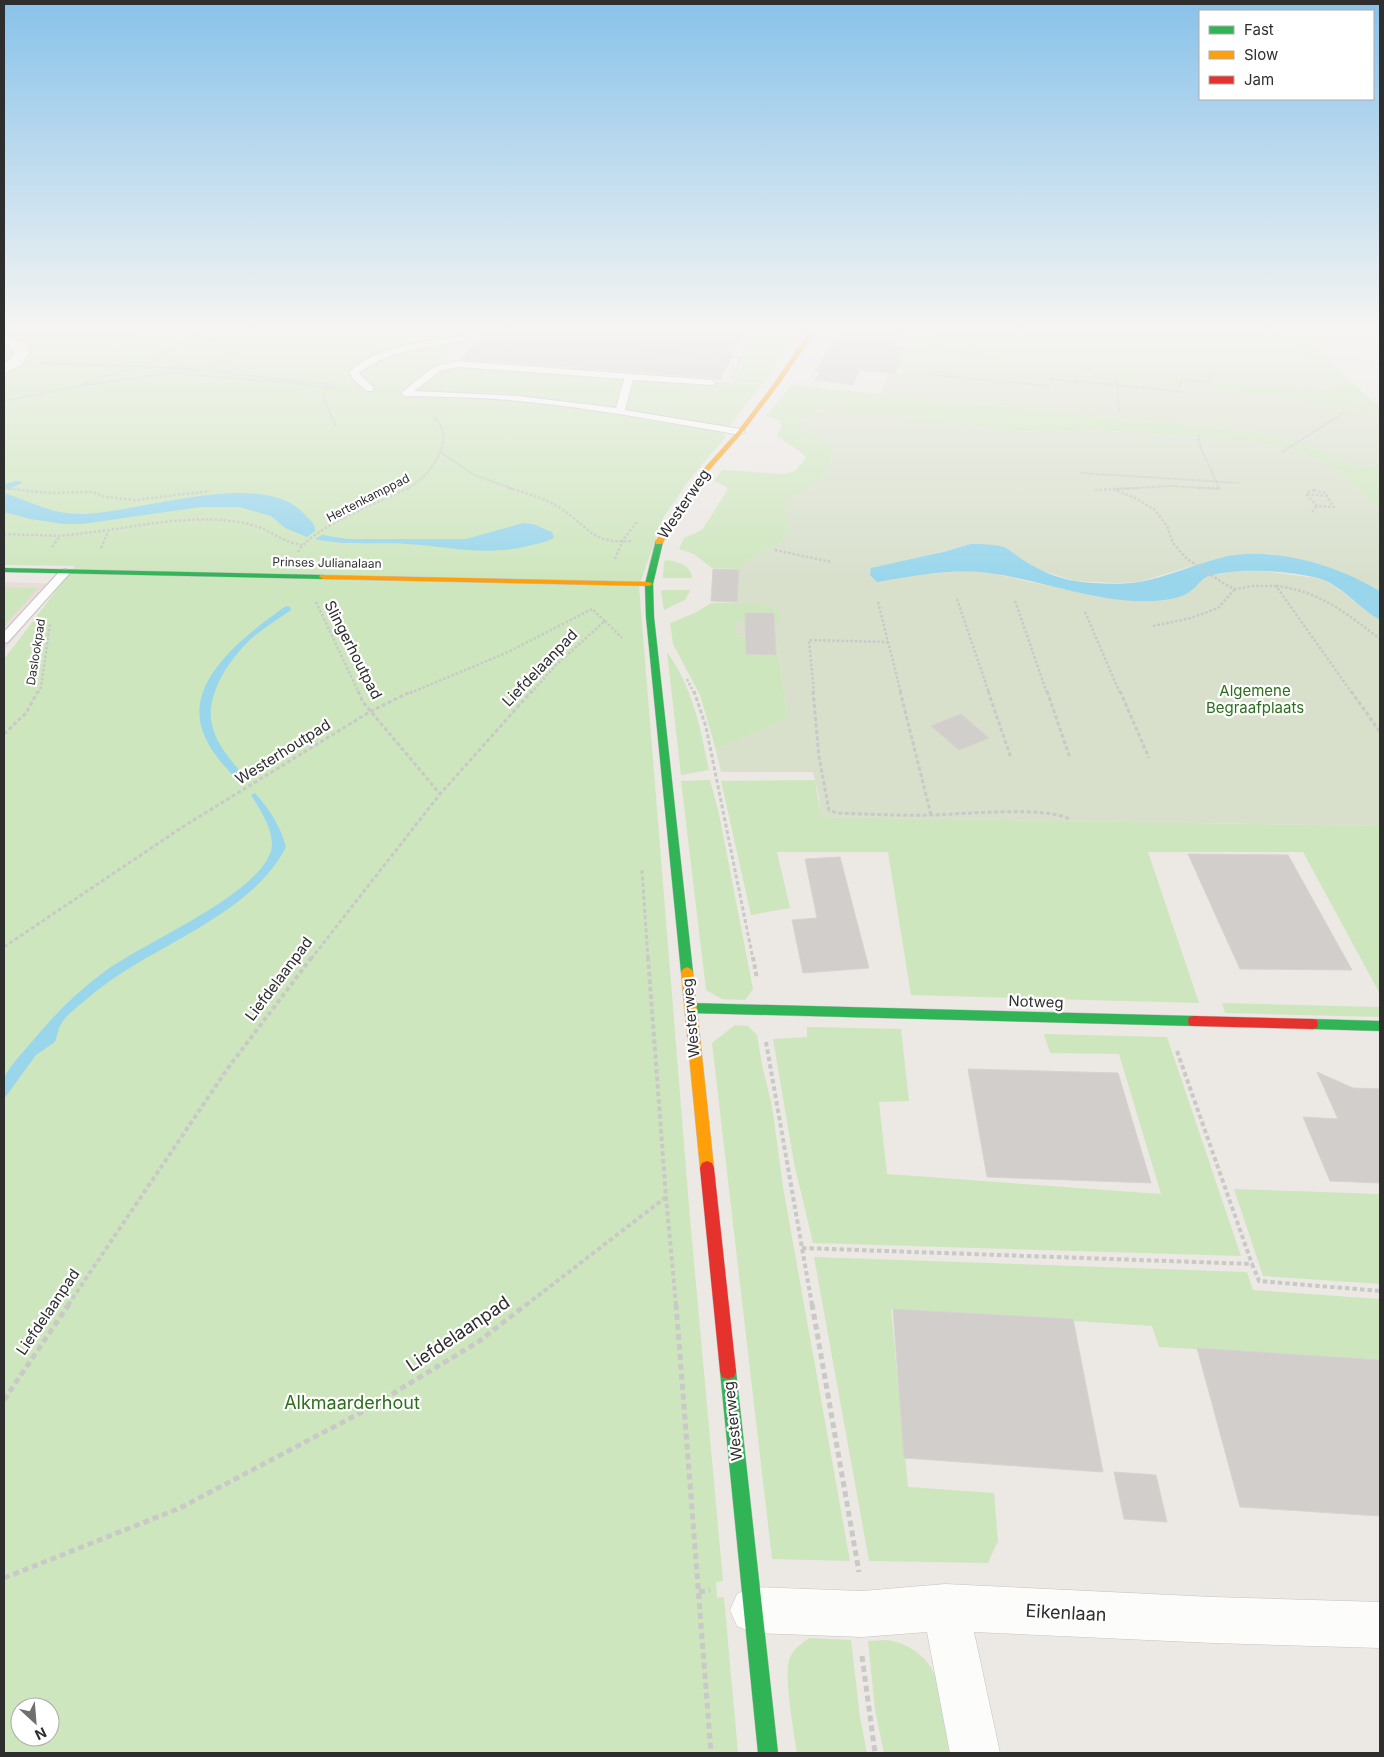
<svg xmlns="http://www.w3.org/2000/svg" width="1384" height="1757" font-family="Inter,sans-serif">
	<rect width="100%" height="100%" fill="#ece8e4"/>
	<path fill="#e9dcdb" d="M4 582 60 584 4 650Z"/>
	<g fill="#cee6be" fill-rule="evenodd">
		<path d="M147 332H459L447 342 459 344 441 360 442 364 762 385 730 425 715 431 724 434 725 438 689 480 663 518 639 586 690 1218 723 1581 716 1582 717 1598 724 1597 738 1753H4V659L75 566 4 565V336L121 346ZM20 1707H50V1737H20Z"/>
		<path d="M756 332H798L763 384 733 382Z"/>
		<path d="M1276 332H1303L1346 377 1380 408V413L1197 386 1065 373 901 344 925 341 1038 362 1208 380 1258 386 1338 389 1291 340Z"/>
		<path d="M792 385 1252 432 1308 446 1358 467 1380 465V509L1341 473 1323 463 1294 450 1257 442 1096 430 1052 432 1008 431 882 415 827 410 817 411 801 420 799 424 801 429 830 446C839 469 817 484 799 494 795 496 788 499 786 503 783 509 789 523 789 530L780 543 759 553 738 569 712 568 694 554 679 549 684 538 702 530 727 491V487L714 481 722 470 785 474 795 471 806 458 803 454 777 436 782 425 780 421 766 416Z"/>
		<path d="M668 560C680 563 691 565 692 578H663L664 561Z"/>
		<path d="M4 587 38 588 4 626Z"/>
		<path d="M665 590H689L690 591 685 600 664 610 661 591Z"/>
		<path d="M756 602 764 604 780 612 781 624 736 636 776 639 788 718 716 750 700 695 673 644 670 623 695 613 711 603Z"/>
		<path d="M667 652C693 688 700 727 709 770L681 775Z"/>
		<path d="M710 780 719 814 753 989 745 1000 722 999 706 990 681 781Z"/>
		<path d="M815 780 821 817 1380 826V994L1303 852H1148L1199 1003 911 995 888 852H777L790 908 751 915 721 781Z"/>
		<path d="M1222 1003 1380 1007V1017L1225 1013Z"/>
		<path d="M735 1025 748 1026 757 1035 762 1065 772 1106 783 1187 850 1561 772 1559 712 1043Z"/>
		<path d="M807 1027 901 1029 909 1101 879 1102 887 1174 1161 1194 1119 1054 1050 1053 1044 1034 1167 1037 1241 1256 813 1243 794 1163 773 1039 807 1037Z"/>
		<path d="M1234 1189 1380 1194V1284L1263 1276Z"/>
		<path d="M814 1257 1247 1272 1253 1290 1380 1299V1360L1159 1347 1152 1326 891 1309 908 1487 994 1493 998 1541 988 1563 869 1561Z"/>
		<path d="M809 1638 851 1640 860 1717 867 1753H797C794 1732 784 1679 789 1660 792 1650 801 1644 809 1638Z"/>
		<path d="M888 1640C945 1651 944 1706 953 1753H884L875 1710 868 1641Z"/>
	</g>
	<g fill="#d8e0cc">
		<path d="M4 332H147L122 346 4 336Z"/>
		<path d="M930 332H1276L1291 340 1339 389 1258 386 1038 362 925 341Z"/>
		<path d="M901 344 1065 373 1197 386 1380 413V465L1358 467 1308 446 1252 432 880 394 889 373 902 375 904 369 892 367Z"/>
		<path d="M827 410 882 415 1008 431 1052 432 1096 430 1257 442 1294 450 1323 463 1341 473 1380 509V591L1366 583 1272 554 1237 555 1218 558 1139 582 1115 583 1075 581 1039 570 1002 547 970 544 923 557 877 582 925 574 971 571 990 573 1096 596 1141 600H1164L1198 585 1200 580C1230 566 1268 571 1300 576 1308 577 1319 577 1326 581 1346 592 1361 609 1380 620V826L820 817 819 797 813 772H721L716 750 788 718 776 639 736 636V621L780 624V612L764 604 736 603 738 569 759 553 780 543 789 530C789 523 783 509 786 503 788 499 795 496 799 494 817 484 839 469 830 446L801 429 799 424 807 414Z"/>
	</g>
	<g fill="#99d6ec">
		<path d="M17 481 23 483 5 490V493C28 501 53 514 78 514 136 515 265 465 306 516 311 521 316 525 315 531L307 537 285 528 271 516 239 507H201L82 524H64L30 519 4 512V484Z"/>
		<path d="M523 523 533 524 552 532 554 538C546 542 540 543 532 545 486 557 453 547 407 544 376 542 345 546 315 539L322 535 348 539H466Z"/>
		<path d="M970 544C981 544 993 544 1004 547 1011 550 1016 556 1023 560 1039 570 1056 578 1075 581 1095 584 1120 585 1140 582 1166 577 1191 566 1216 559 1269 544 1334 564 1380 591V620C1360 609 1339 583 1318 578 1286 571 1240 567 1209 576 1200 579 1199 585 1192 590 1186 596 1173 599 1164 600 1105 607 1047 581 989 573 952 568 913 576 877 582L870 575 871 568 943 552Z"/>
		<path d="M286 606 290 607 291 610C277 620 262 629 250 640 229 660 205 695 212 725 217 747 234 763 247 780L241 784C226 768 210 752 203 732 183 679 250 632 286 606Z"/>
		<path d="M255 793C270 810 280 825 286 847 249 919 147 946 88 998 80 1005 66 1015 61 1024 58 1029 57 1037 55 1042L36 1055 4 1099C4 1093 3 1086 4 1080 5 1070 28 1047 35 1038 56 1013 78 991 104 972 142 943 257 896 271 851 276 833 260 809 251 795Z"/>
	</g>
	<g fill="#d1cecb" stroke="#d7d4d0">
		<path d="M487 332H744L720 380 711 378 460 359Z"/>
		<path d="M841 332H901L894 344 896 345 895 347H904L895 374 860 370 853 385 815 380 820 372 814 371Z"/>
		<path d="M713 569 739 570 737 602 711 601Z"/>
		<path d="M745 613H774L776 655 746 654Z"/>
		<path d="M961 714 989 738 959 750 931 726Z"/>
		<path d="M1188 854 1288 855 1352 970 1240 969Z"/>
		<path d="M840 857 869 968 803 973 792 920 817 918 805 859Z"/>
		<path d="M968 1069 1118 1073 1151 1183 987 1177Z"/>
		<path d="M1317 1072 1353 1088 1380 1089V1183L1330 1181 1303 1117 1338 1119Z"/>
		<path d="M893 1309 1073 1319 1103 1472 904 1458Z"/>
		<path d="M1197 1348 1380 1360V1516L1240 1507Z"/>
		<path d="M1114 1472 1156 1475 1167 1522 1124 1519Z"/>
	</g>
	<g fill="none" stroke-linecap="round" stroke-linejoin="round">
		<defs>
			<g id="lane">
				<path d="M463 336 467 338 466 340C428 348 390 349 359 373L373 387V391H367L353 379 350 372C374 346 429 341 463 336Z"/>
				<path d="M458 361 711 380 715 383 714 385 633 380 625 410 740 429 745 432 740 435C667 422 593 408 519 401 481 397 443 397 405 396L401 393 434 367ZM458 367 624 379 616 408 519 396 414 391 440 371Z"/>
				<path d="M65 569 69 570 71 572 69 574 8 642 4 643V632L61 570Z"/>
			</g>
			<g id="street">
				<path d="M4 336 25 343 29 353 21 365 4 373V363L11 359 15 353 14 348 4 345Z"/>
				<path d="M945 1584 1213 1597 1380 1602V1648L1213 1643 974 1632 1000 1753H950L927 1632 862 1637 753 1633 737 1626 730 1610 737 1594 753 1587 862 1591Z"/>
			</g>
			<g id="fast">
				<path d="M656 540 663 542 653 584 654 617 693 972 691 975 687 977 683 975 681 972 646 617 645 584Z"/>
				<path d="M4 568 323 575 327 577 323 579 4 572Z"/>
				<path d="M690 1003 1194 1016 1199 1017 1200 1021 1199 1025 1194 1026 690 1013 686 1012 684 1008 686 1004Z"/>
				<path d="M1312 1019 1380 1021V1031L1312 1029 1307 1028 1306 1024 1307 1020Z"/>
				<path d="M728 1363 734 1365 736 1371 778 1753H758L720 1371 722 1365Z"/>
			</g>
			<g id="slow">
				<path d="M809 332H815L777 387 742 433 705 475 662 544H656L655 542 700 473 738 431 773 385Z"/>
				<path d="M320 575 649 582 653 584 649 586 323 579 319 577Z"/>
				<path d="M687 967 691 969 693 972 714 1168 712 1173 707 1175 702 1173 700 1168 681 972 683 969Z"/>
			</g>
			<g id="jam">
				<path d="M1194 1016 1312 1019 1317 1020 1318 1024 1317 1028 1312 1029 1194 1026 1189 1025 1188 1021 1189 1017Z"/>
				<path d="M707 1161 712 1163 714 1168 736 1371 734 1377 728 1379 722 1377 720 1371 700 1168 702 1163Z"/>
			</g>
		</defs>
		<use href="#lane" stroke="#c5c4c5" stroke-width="2"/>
		<use href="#street" stroke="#c5c4c5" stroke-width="1"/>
		<use href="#fast" stroke="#c5c4c5" stroke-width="1"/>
		<use href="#slow" stroke="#c5c4c5" stroke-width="1"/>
		<use href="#jam" stroke="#c5c4c5" stroke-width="1"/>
		<g stroke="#c9c9c8" stroke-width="2" stroke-dasharray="2 1" stroke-linecap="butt">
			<path d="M41 335 99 339 112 332"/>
			<path d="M190 339 236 340"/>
			<path d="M639 350 742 358"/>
			<path d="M45 363 179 368 335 385"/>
			<path d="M142 367 199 332"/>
			<path d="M211 370 234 351 236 340 241 339 246 332"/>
			<path d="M932 375 1050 386"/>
			<path d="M1076 376 1077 384"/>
			<path d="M732 378 754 332"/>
			<path d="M1050 379 1117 385 1119 414"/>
			<path d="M1117 380V385L1184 392"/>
			<path d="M84 384 98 378 138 368"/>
			<path d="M1177 387 1180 386 1181 380 1209 381 1211 375"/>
			<path d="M327 388 323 397 336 427"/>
			<path d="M4 401 92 384 172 373 303 384 337 389"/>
			<path d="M1198 435 1201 449 1220 489"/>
			<path d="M439 451 474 475 513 489"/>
			<path d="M1282 452 1345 412"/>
			<path d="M1081 473 1240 483"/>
			<path d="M4 488 12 489"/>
			<path d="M407 489C430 476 459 439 433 416"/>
			<path d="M1116 489 1171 486 1219 489"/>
		</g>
		<g stroke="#c9c9c8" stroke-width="2.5" stroke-dasharray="2.5 2" stroke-linecap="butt">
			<path d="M4 488 48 493 93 492 105 497 135 500 210 491"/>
			<path d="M508 488C527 493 547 499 563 510 591 529 592 544 631 541"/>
			<path d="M1198 488H1219"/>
			<path d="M1113 489 1135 498 1155 510 1167 526 1173 543 1186 558 1226 585 1235 589 1253 586H1276L1352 693"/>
			<path d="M1095 490 1139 488"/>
			<path d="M1314 490 1325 493 1334 507 1317 506 1307 495 1309 491Z"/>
			<path d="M1307 494 1329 496"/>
			<path d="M1312 512 1317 506"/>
			<path d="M4 534 61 536 109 530"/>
			<path d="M52 547 60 536"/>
			<path d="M101 548 109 530C155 523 206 513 252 525 271 530 279 541 302 545"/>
			<path d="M775 550 831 562"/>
			<path d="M298 552C312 527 382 501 409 488"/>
			<path d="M615 559 623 540 637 522"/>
			<path d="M1276 586C1320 591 1346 613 1380 639"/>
			<path d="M957 599 989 693"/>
			<path d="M1015 601 1047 693"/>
			<path d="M316 602 359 693"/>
			<path d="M878 602 901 693"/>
			<path d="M1085 612 1120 693"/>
			<path d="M605 621 622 638"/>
			<path d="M1153 626 1191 618 1218 608 1235 589"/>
			<path d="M687 679 694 693"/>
			<path d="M38 693 41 687 50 624"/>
			<path d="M410 693 506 653 592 609"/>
			<path d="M531 693 557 664 605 621 592 609"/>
			<path d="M814 693 809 640 888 642"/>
		</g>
		<g stroke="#c9c9c8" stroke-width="3" stroke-dasharray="4 2.5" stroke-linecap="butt">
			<path d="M358 691 363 702 440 794"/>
			<path d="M694 691 706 727 753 959"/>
			<path d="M813 691 819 757 829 810 837 813C869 814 901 816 933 815 962 814 1048 806 1069 819"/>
			<path d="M900 691 931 815"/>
			<path d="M988 691 1011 758"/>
			<path d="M1047 691 1070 758"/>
			<path d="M1120 691 1149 758"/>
			<path d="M1351 691 1380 732"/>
			<path d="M4 734 26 713 38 691"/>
			<path d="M642 870 648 959"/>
			<path d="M4 947 184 826 371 711 412 691"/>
			<path d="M311 959 440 794 532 691"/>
		</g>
		<g stroke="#c9c9c8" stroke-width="4" stroke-dasharray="4.5 3" stroke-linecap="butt">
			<path d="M648 957 666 1197 676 1305"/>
			<path d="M753 957 757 979"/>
			<path d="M766 1042 812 1305"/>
			<path d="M1177 1051 1252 1264"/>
			<path d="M802 1248 1252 1264 1259 1281 1380 1291"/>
			<path d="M68 1305 228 1068 312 957"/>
			<path d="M526 1305 666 1197"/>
		</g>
		<g stroke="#c9c9c8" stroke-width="5" stroke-dasharray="6 4" stroke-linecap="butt">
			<path d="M676 1304 711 1753"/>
			<path d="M812 1304 859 1572"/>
			<path d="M4 1400 69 1304"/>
			<path d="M4 1578 180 1508 364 1411 478 1342 527 1304"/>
			<path d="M699 1592 710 1590"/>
			<path d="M862 1656 875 1753"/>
		</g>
		<use href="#lane" fill="#fcfcfb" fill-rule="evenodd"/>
		<use href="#street" fill="#fcfcfb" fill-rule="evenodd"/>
		<use href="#fast" fill="#30b455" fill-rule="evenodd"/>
		<use href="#slow" fill="#ff9f0a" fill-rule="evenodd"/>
		<use href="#jam" fill="#e5322d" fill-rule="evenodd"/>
		<defs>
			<path id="rail" d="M1339 332 1380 369"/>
		</defs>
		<use href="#rail" stroke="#dfdfe1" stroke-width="3"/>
		<use href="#rail" stroke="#fff" stroke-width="2" stroke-dasharray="6" stroke-linecap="butt"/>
	</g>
	<linearGradient id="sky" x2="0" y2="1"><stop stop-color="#88c2ea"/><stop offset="0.57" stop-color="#f6f5f3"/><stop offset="1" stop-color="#f6f5f3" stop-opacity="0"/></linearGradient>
	<rect width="1384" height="578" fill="url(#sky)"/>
	<g text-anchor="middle" stroke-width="4.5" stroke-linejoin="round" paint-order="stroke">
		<g font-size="12" fill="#2e2e2e" stroke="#fff">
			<text transform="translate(368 498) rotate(-27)" y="4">Hertenkamppad</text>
			<text transform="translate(327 563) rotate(1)" y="4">Prinses Julianalaan</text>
			<text transform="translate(36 652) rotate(-81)" y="4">Daslookpad</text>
		</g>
		<g font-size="15" fill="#2e2e2e" stroke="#fff">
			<text transform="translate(684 504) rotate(-56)" y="5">Westerweg</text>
			<text transform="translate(353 650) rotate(63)" y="5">Slingerhoutpad</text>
			<text transform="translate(540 668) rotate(-46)" y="5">Liefdelaanpad</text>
			<text transform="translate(283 752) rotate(-32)" y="5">Westerhoutpad</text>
			<text transform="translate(279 979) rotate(-53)" y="5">Liefdelaanpad</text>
			<text transform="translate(1036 1002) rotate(2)" y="5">Notweg</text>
			<text transform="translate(691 1018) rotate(-95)" y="5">Westerweg</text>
			<text transform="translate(48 1312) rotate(-56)" y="5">Liefdelaanpad</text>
			<text transform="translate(733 1421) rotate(-96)" y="5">Westerweg</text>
		</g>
		<g font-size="15" fill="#2c6e1b" stroke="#fff">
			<text x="1255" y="696">Algemene<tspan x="1255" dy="17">Begraafplaats</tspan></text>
		</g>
		<g font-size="18" fill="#2e2e2e" stroke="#fff">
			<text transform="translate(458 1334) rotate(-34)" y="6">Liefdelaanpad</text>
			<text transform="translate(1066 1613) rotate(3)" y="6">Eikenlaan</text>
		</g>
		<g font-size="18" fill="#2c6e1b" stroke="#fff">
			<text x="352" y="1409">Alkmaarderhout</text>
		</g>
	</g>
	<rect width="1384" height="1757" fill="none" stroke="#2e2e2e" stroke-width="10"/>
	<rect x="1199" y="10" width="175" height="90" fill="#ffffff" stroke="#ababab"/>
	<rect x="1209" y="26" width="25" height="8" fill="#30b455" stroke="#ababab"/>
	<text x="1244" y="35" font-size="15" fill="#2e2e2e">Fast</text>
	<rect x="1209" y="51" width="25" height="8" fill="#ff9f0a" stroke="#ababab"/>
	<text x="1244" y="60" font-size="15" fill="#2e2e2e">Slow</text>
	<rect x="1209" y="76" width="25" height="8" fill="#e5322d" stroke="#ababab"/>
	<text x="1244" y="85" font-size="15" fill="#2e2e2e">Jam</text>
	<g transform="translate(35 1722) rotate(154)"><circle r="24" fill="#ffffff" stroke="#ababab"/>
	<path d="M0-4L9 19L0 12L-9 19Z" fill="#706f6e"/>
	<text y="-8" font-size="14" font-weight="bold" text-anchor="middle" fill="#2e2e2e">N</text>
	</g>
</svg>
